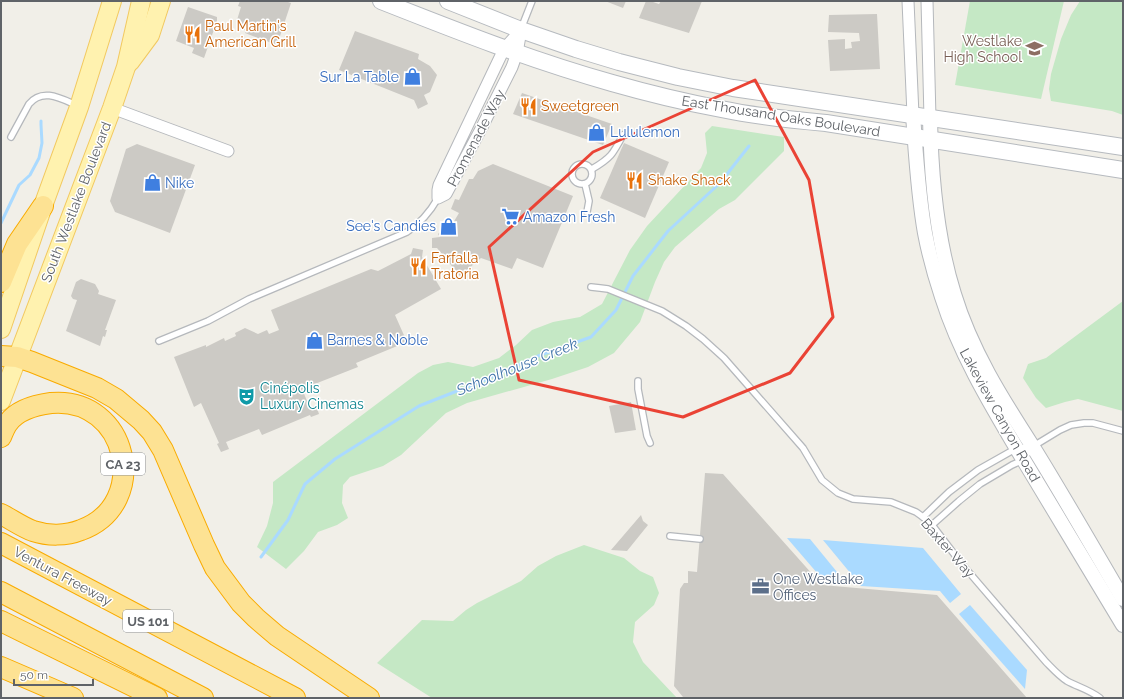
<svg xmlns="http://www.w3.org/2000/svg" width="1124" height="699" font-family="Raleway,sans-serif">
	<rect width="100%" height="100%" fill="#f1efe8"/>
	<g fill="#c5e8c5">
		<path d="M970 1H1064L1041 99 955 85Z"/>
		<path d="M1080 1H1123V115L1112 111 1051 101 1049 89 1051 74 1061 39 1071 15Z"/>
		<path d="M712 126 784 137V151L735 200 719 209 675 247 664 262 655 282 640 322 614 353 588 367 552 379 467 403 446 413 401 455 383 466 350 477 343 485 342 503 348 518 337 525 318 532 304 551 286 569 257 547 267 526 273 503V482L418 373 433 365 448 362 473 367 499 358 516 345 532 330 553 322 580 317 602 304 630 250 647 226 701 168 707 153 705 133Z"/>
		<path d="M1123 301V411L1078 399 1065 402 1046 408 1036 398 1023 378 1028 364 1046 358Z"/>
		<path d="M584 545 624 558 640 571 653 577 659 593 654 605 635 622 633 642 643 662 677 698H432L377 663 422 620 453 621 466 610 477 603 521 581 538 566 556 556Z"/>
	</g>
	<g fill="#aadaff">
		<path d="M787 538 810 539 846 583 824 581Z"/>
		<path d="M823 540 923 548 961 594 950 603 940 591 861 586Z"/>
		<path d="M970 605 1027 670 1025 689 959 614Z"/>
	</g>
	<g fill="none" stroke-linecap="round" stroke-linejoin="round">
		<g stroke="#aadaff" stroke-width="3">
			<path d="M1 223 19 185 30 175 39 158 42 143 41 125V121"/>
			<path d="M261 557 288 520 305 484 335 459 419 406 485 380 538 356 591 337 616 310 633 276 668 231 720 183 749 146"/>
		</g>
	</g>
	<g fill="#cccac5">
		<path d="M240 1H285L291 3 277 45 245 33 246 30 240 29 242 22 237 20 241 7 238 6Z"/>
		<path d="M605 1H626L623 8Z"/>
		<path d="M646 1H650L659 4 661 1H702L689 33 639 18Z"/>
		<path d="M188 7 217 17V21L204 58 192 53 194 48 176 41Z"/>
		<path d="M877 14 880 69 830 71 828 40 845 39V49L852 48 851 42 860 41 859 33 828 32 829 15Z"/>
		<path d="M355 31 419 54 418 59 430 66 437 75 430 92 424 95 428 104 418 109 414 100 339 70Z"/>
		<path d="M522 93 612 124 603 145 513 114Z"/>
		<path d="M624 143 669 162 645 218 600 198Z"/>
		<path d="M137 144 195 165 170 233 115 212 110 201 126 149Z"/>
		<path d="M493 164 573 196 543 268 517 258 512 269 481 258 460 276 437 248H432V238L440 237 438 234 446 226 445 224 449 220 453 223 459 213 451 209 455 199 459 200 469 179H473L478 171Z"/>
		<path d="M413 248 423 250 422 257 441 289 395 315 407 342 356 363 358 367 302 389 310 408 316 405 319 414 311 417 310 415 262 435 259 429 226 442 229 449 221 452 217 444 219 443 201 403 194 407 174 357 206 345V347L224 338 225 341 236 336 235 333 245 328 258 334 267 330 269 334 279 330 271 310 371 269 378 271 411 254Z"/>
		<path d="M81 279 95 284 99 291 98 294 116 300 105 330H107L105 337 103 336 100 346 66 331 77 300 73 299 71 296 76 282Z"/>
		<path d="M631 402 636 430 615 433 609 406Z"/>
		<path d="M705 473 723 474 822 585 937 595 1027 698H701L683 697 674 686 680 589 684 583H688V571L697 572Z"/>
		<path d="M641 515 643 521 648 525 627 551 611 550Z"/>
	</g>
	<g fill="none" stroke-linecap="round" stroke-linejoin="round">
		<defs>
			<g id="service">
				<path d="M521 29 532 1"/>
				<path d="M11 137 29 104C42 88 60 98 76 105"/>
				<circle cx="582" cy="174" r="10"/>
				<path d="M592 169C611 158 613 154 623 135"/>
				<path d="M585 184 589 201 587 212"/>
				<path d="M591 287 600 288 608 289 662 311 686 326 703 339 724 358 803 448 822 480 838 493 853 499 891 502 916 512 923 517 932 525 961 563 1046 662C1052 668 1059 676 1067 681 1078 687 1090 690 1100 698"/>
				<path d="M159 341 208 321 249 299 407 232C421 223 430 212 438 198"/>
				<path d="M638 381V389L647 436 650 443"/>
				<path d="M923 517 949 492 978 470 1017 448 1032 447"/>
				<path d="M932 525 959 501 980 484 1012 465 1023 460 1032 447 1060 430 1071 425 1084 423H1093L1123 431"/>
				<path d="M670 536 700 539"/>
			</g>
			<g id="minor">
				<path d="M908 1 913 115"/>
				<path d="M927 1 930 118"/>
				<path d="M521 30 517 53 512 67 482 127 446 194 438 198V190L439 185 504 49Z"/>
				<path d="M112 108 228 151"/>
			</g>
			<g id="tertiary">
				<path d="M913 115C916 154 918 194 925 233 929 254 935 276 942 297 959 351 988 400 1017 449 1052 508 1088 566 1123 625"/>
				<path d="M930 118C931 177 936 237 954 294 971 350 1002 399 1033 447 1064 497 1093 548 1123 599"/>
			</g>
			<g id="secondary">
				<path d="M381 1C457 31 533 61 612 83 647 93 684 102 721 109 755 116 791 120 826 123L1123 170"/>
				<path d="M448 1 521 30 576 49 619 62 678 77 733 88 1123 147"/>
			</g>
			<g id="primary">
				<path d="M130 62 150 35 161 1"/>
				<path d="M1 329 43 206 79 107 112 1"/>
				<path d="M1 401 112 108 126 67 141 1"/>
			</g>
			<g id="motorway">
				<path d="M1 282 17 244 43 206"/>
				<path d="M1 356 17 357 32 362 97 388 116 399 141 420 152 432 163 450 204 545 215 568 241 603 256 618 277 636 369 698"/>
				<path d="M1 437C3 432 5 427 8 423 17 410 36 405 51 403 128 396 152 504 81 530 66 536 48 536 33 531 22 527 11 519 1 514"/>
				<path d="M1 543 295 698"/>
				<path d="M1 592 203 698"/>
				<path d="M1 621 157 698"/>
				<path d="M1 667 73 698"/>
			</g>
		</defs>
		<use href="#service" stroke="#b5b8bc" stroke-width="8"/>
		<use href="#minor" stroke="#b5b8bc" stroke-width="13"/>
		<use href="#tertiary" stroke="#b5b8bc" stroke-width="16"/>
		<use href="#secondary" stroke="#b6babf" stroke-width="18"/>
		<use href="#primary" stroke="#f2c960" stroke-width="20"/>
		<use href="#motorway" stroke="#f9ab00" stroke-width="22"/>
		<use href="#service" stroke="#fff" stroke-width="5.5"/>
		<use href="#minor" stroke="#fff" stroke-width="11"/>
		<use href="#tertiary" stroke="#fff" stroke-width="14"/>
		<use href="#secondary" stroke="#fff" stroke-width="16"/>
		<use href="#primary" stroke="#fff2af" stroke-width="18"/>
		<use href="#motorway" stroke="#fde293" stroke-width="20"/>
	</g>
	<path fill="none" stroke="#ea4335" stroke-width="3" stroke-linejoin="round" d="M755 80 809 180 833 317 790 373 683 417 519 380 489 247 593 152Z"/>
	<defs>
		<symbol id="restaurant-bare" viewBox="-9 -9 18 18"><path d="M-5-6h1v4h1v-4h1v4h1v-4h1v5L-1.5 .5V6h-2V.5L-5-1ZM5-6V6H3V1.5H1.5Q1.5-4 5-6Z" fill="#e8710a" stroke="#fff" stroke-width="2.5" paint-order="stroke"/></symbol>
		<symbol id="school-bare" viewBox="-9 -9 18 18"><path d="M0-5L7-2L0 1L-7-2ZM-4 1L0 2.5L4 1V4Q0 6-4 4Z" fill="#8d6e63" stroke="#fff" stroke-width="2.5" paint-order="stroke"/></symbol>
		<symbol id="shop-bare" viewBox="-9 -9 18 18"><path d="M-5-2.5h2.3a2.7 3.5 0 0 1 5.4 0H5L5.5 6h-11ZM-1.5-2.5h3a1.5 2.3 0 0 0-3 0Z" fill="#3f7fe0" stroke="#fff" stroke-width="2.5" paint-order="stroke"/></symbol>
		<symbol id="supermarket-bare" viewBox="-9 -9 18 18"><path d="M-6-5.5h2.5l.6 2H6L4.5 2H-2.5L-4.4-4H-6ZM-1.5 3.2a1.3 1.3 0 1 0 .1 0ZM3 3.2a1.3 1.3 0 1 0 .1 0Z" fill="#3f7fe0" stroke="#fff" stroke-width="2.5" paint-order="stroke"/></symbol>
		<symbol id="theatre-bare" viewBox="-9 -9 18 18"><path d="M-5-5.5Q0-4 5-5.5V0Q5 5 0 6Q-5 5-5 0ZM-3.3-2.5H-1v1.5H-3.3ZM1-2.5H3.3v1.5H1ZM-2.8 1Q0 5.5 2.8 1Z" fill="#0f9aa8" stroke="#fff" stroke-width="2.5" paint-order="stroke"/></symbol>
		<symbol id="office-bare" viewBox="-9 -9 18 18"><path d="M-6-3h4V-5.5h4V-3h4V5H-6ZM-1-4.5V-3h2v-1.5ZM-6 0V1H6V0Z" fill="#5c6f8a" stroke="#fff" stroke-width="2.5" paint-order="stroke"/></symbol>
	</defs>
	<g fill-rule="evenodd">
		<use href="#restaurant-bare" x="180" y="22" width="25" height="25"/>
		<use href="#school-bare" x="1022" y="36" width="25" height="25"/>
		<use href="#shop-bare" x="400" y="64" width="25" height="25"/>
		<use href="#restaurant-bare" x="516" y="94" width="25" height="25"/>
		<use href="#shop-bare" x="584" y="120" width="25" height="25"/>
		<use href="#restaurant-bare" x="622" y="168" width="25" height="25"/>
		<use href="#shop-bare" x="140" y="170" width="25" height="25"/>
		<use href="#supermarket-bare" x="498" y="204" width="25" height="25"/>
		<use href="#shop-bare" x="436" y="214" width="25" height="25"/>
		<use href="#restaurant-bare" x="406" y="254" width="25" height="25"/>
		<use href="#shop-bare" x="302" y="328" width="25" height="25"/>
		<use href="#theatre-bare" x="234" y="384" width="25" height="25"/>
		<use href="#office-bare" x="748" y="574" width="25" height="25"/>
	</g>
	<g text-anchor="middle" stroke-width="3" stroke-linejoin="round" paint-order="stroke">
		<g fill="#fff" stroke="#8f9295" stroke-width="1">
			<rect x="101" y="453" width="44" height="22" rx="3"/>
			<rect x="123" y="610" width="50" height="22" rx="3"/>
		</g>
		<g font-size="13" font-weight="bold" fill="#5f6368">
			<text x="123" y="469">CA 23</text>
			<text x="148" y="626">US 101</text>
		</g>
		<g font-size="14" fill="#c56008" stroke="#fff" text-anchor="start">
			<text x="205" y="31">Paul Martin's<tspan x="205" dy="16">American Grill</tspan></text>
			<text x="541" y="111">Sweetgreen</text>
			<text x="648" y="185">Shake Shack</text>
			<text x="431" y="263">Farfalla<tspan x="431" dy="16">Tratoria</tspan></text>
		</g>
		<g font-size="14" fill="#785e54" stroke="#fff" text-anchor="end">
			<text x="1022" y="46">Westlake<tspan x="1022" dy="16">High School</tspan></text>
		</g>
		<g font-size="14" fill="#366cbe" stroke="#fff" text-anchor="start">
			<text x="399" y="82" text-anchor="end">Sur La Table</text>
			<text x="610" y="137">Lululemon</text>
			<text x="165" y="188">Nike</text>
			<text x="523" y="222">Amazon Fresh</text>
			<text x="436" y="231" text-anchor="end">See's Candies</text>
			<text x="327" y="345">Barnes &amp; Noble</text>
		</g>
		<g font-size="14" fill="#5f6368" stroke="#fff">
			<text transform="translate(781 116) rotate(9)" y="5">East Thousand Oaks Boulevard</text>
			<text transform="translate(476 138) rotate(-62)" y="5">Promenade Way</text>
			<text transform="translate(76 202) rotate(-69)" y="5">South Westlake Boulevard</text>
			<text transform="translate(1000 415) rotate(61)" y="5">Lakeview Canyon Road</text>
			<text transform="translate(948 548) rotate(49)" y="5">Baxter Way</text>
			<text transform="translate(63 576) rotate(28)" y="5">Ventura Freeway</text>
		</g>
		<g font-size="14" fill="#0d838f" stroke="#fff" text-anchor="start">
			<text x="260" y="393">Cinépolis<tspan x="260" dy="16">Luxury Cinemas</tspan></text>
		</g>
		<g font-size="14" fill="#4e5e75" stroke="#fff" text-anchor="start">
			<text x="773" y="584">One Westlake<tspan x="773" dy="16">Offices</tspan></text>
		</g>
		<g font-size="15" font-style="italic" fill="#4174aa" stroke="#fff">
			<text transform="translate(517 367) rotate(-22)" y="5">Schoolhouse Creek</text>
		</g>
	</g>
	<rect width="1124" height="699" fill="none" stroke="#5f6368" stroke-width="4"/>
	<path d="M14 679v6h79v-6" fill="none" stroke="#5f6368" stroke-width="2"/>
	<text x="20" y="679" font-size="12" fill="#5f6368" stroke="#ffffff" stroke-width="3" paint-order="stroke">50 m</text>
</svg>
